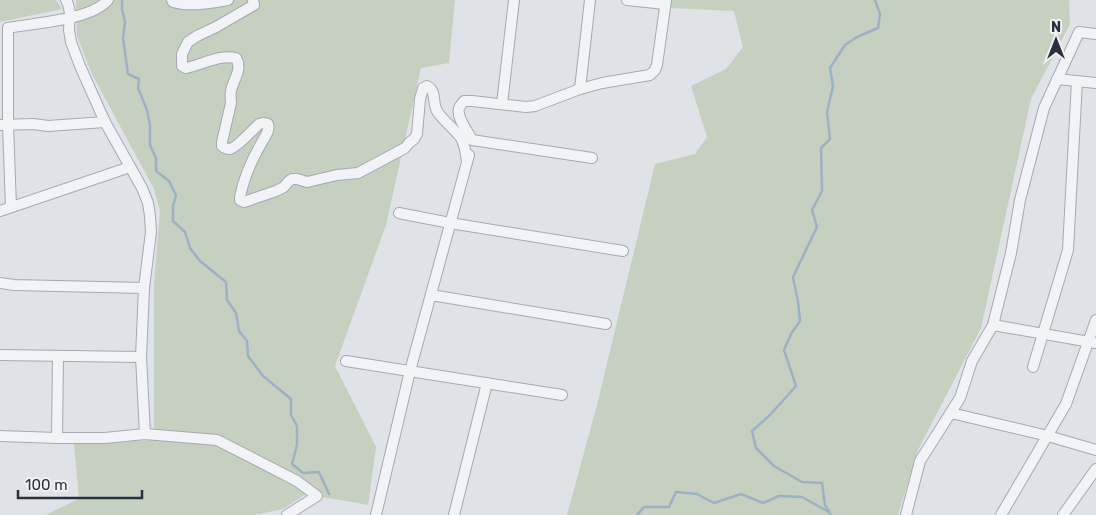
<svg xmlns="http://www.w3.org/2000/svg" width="1096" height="515" font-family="Rubik,sans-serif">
	<rect width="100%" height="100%" fill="#dfe2e7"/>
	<g fill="#c5d0c1">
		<path d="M0 0H56L62 9 0 22Z"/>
		<path d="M76 0H455L449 63 421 68 386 225 335 366 376 447 368 505 306 494 283 509 255 515H45L79 499 74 444 156 440 154 425V284L160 211 154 189 92 74 77 36Z"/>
		<path d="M670 0H1069L1070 24 1031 99 981 328 918 450 898 515H567L597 405 655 164 695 154 707 137 691 86 726 69 743 47 734 11 669 8Z"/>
	</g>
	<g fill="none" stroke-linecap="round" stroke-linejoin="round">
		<g stroke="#9db1c4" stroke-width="2.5">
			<path d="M122 0V9L125 22 123 38 128 74 139 79 138 88 147 110 150 125V145L156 158V171L169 181 176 195 173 206V221L185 232 190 248 200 261 226 282 227 300 236 313 239 331 247 341 248 356 263 376 291 399V415L297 426V445L292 464 303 473 319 472 329 494"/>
			<path d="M637 515 644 507H669L676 492 697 494 714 503 741 494 763 503 779 496 802 497 829 512"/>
			<path d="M831 515 825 505 822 483 802 482 774 466 756 448 752 431 770 415 796 386 784 350 791 334 800 321 798 302 793 277 817 227 812 210 822 191 821 148 830 139 827 112 833 86 830 68 845 45 857 37 878 28 880 14 875 0"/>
		</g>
		<defs>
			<g id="street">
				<path d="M66 0 68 4 70 13 69 30 71 42 80 66 105 122 142 188 148 203 150 216 151 232 144 288 141 357 145 434"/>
				<path d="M172 0 173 2C190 7 211 3 228 0"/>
				<path d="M253 0 254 5 216 27 197 36 188 42 182 54V66L186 68C202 65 219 54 236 58 243 69 233 80 231 91 230 95 231 99 231 103 228 116 225 129 222 142V146C224 148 226 149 230 149 236 148 254 129 259 124L263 123 268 124C270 131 265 136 262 142 252 159 244 177 240 197V200L244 202 276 191 284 187 288 182 292 179H297L307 182 337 175 358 173 405 148 409 143 414 139 417 134 420 99 423 88 427 86C437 91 432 102 437 111 443 121 454 128 461 138 465 145 466 154 467 162"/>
				<path d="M627 0 665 4"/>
				<path d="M1057 79 1096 83"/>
				<path d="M580 89 590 0"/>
				<path d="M502 104 514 0"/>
				<path d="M0 125 33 124 48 126 105 122"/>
				<path d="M592 158 472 140C468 131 456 118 459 108 460 105 463 103 464 101H472L526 107 535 106 580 89 602 83 650 75 655 70 657 65 666 0"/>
				<path d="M11 207 8 125V28C35 23 91 20 108 0"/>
				<path d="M0 211 130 167"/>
				<path d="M399 213 450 223 623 251"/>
				<path d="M0 283 14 285 144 288"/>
				<path d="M431 295 606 324"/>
				<path d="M993 325 1096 343"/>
				<path d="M0 355 141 357"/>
				<path d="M346 361 562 395"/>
				<path d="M1033 367 1068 250 1077 81"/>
				<path d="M951 413 1048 436 1096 450"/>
				<path d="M0 436 57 438H105L145 434 217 440 297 481 317 496 287 515"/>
				<path d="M57 438 58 356"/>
				<path d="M376 515 410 371 469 155"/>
				<path d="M454 515 487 383"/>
				<path d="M906 515 920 461 960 398 972 361 993 325 1011 253 1020 200 1044 108 1079 32 1096 34"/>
				<path d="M1001 515 1066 404 1096 320"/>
				<path d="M1063 515 1096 469"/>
			</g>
		</defs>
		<use href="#street" stroke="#a5a9b1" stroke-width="12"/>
		<use href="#street" stroke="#f2f3f6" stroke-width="10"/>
	</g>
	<g transform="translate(1056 40)" stroke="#eff1f5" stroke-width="4" paint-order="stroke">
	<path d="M0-4L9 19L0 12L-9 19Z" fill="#2a313d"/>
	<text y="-8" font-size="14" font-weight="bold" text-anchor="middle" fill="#2a313d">N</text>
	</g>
	<path d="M18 490v8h124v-8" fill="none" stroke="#2a313d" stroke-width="2.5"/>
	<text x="25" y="490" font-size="15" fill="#2a313d" stroke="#eff1f5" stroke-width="4" paint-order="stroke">100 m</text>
</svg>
